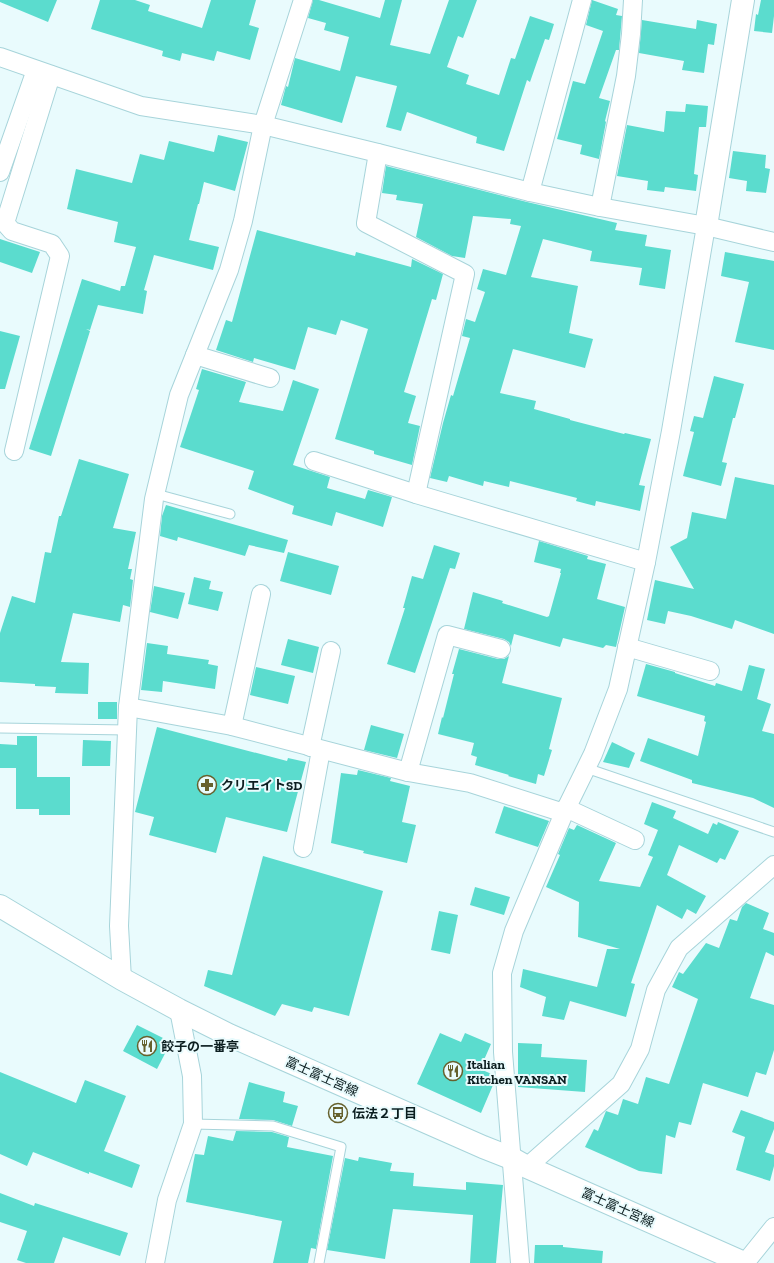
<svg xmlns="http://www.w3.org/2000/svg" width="774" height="1263" font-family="'Zilla Slab','Noto Sans JP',serif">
	<rect width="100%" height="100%" fill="#e9fbfd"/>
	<g fill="#5bdcce">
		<path d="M0 0H57L48 22 0 2Z"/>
		<path d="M100 0H135L150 5 148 11 202 28 211 0H256L249 25 259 28 250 60 217 51 214 61 182 53 180 61 162 56 163 51 91 29Z"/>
		<path d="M313 0H319L380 18 385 0H402L390 45 430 54 449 0H477L463 38 458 36 447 67 469 75 466 84 499 95 511 58 515 59 530 16 554 24 549 40 545 39 530 82 527 80 504 151 476 143 477 137 407 112 401 131 386 127 397 86 356 76 342 123 281 105 286 86 288 87 295 58 340 71 349 37 324 30 326 23 308 18Z"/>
		<path d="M592 0 618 9 616 15 622 16 619 50H616L599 98 610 101 605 121 606 122 599 159 580 154 582 145 557 139 573 81 585 84 603 31 586 25Z"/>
		<path d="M761 0H774V16L772 33 754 31 756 14 758 15Z"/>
		<path d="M642 20 696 29 697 20 717 24 714 45 708 44 704 73 682 70 684 61 639 53Z"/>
		<path d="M686 104 708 106 706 127H699L694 174 698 175 696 191 665 187 664 192 647 190 648 181 617 176 627 125 664 132 666 111 685 112Z"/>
		<path d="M218 135 248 142 235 191 204 182 199 204H198L189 240 219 247 213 270 154 255 144 290 147 291 143 314 98 305 90 330 86 329 90 331 51 456 29 449 82 279 120 291 121 286H125L136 247 114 242 118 222 67 209 76 169 132 183 140 154 164 160 169 141 214 152Z"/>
		<path d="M733 151 766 155 765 168 770 169 766 193 746 191 747 181 729 178Z"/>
		<path d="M386 166 527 202 617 223 615 230 647 235 645 246 671 250 665 289 639 285 642 268 590 261 592 251 543 239 531 277 578 286 569 333 593 339 585 368 513 349 500 393 536 401 534 409 570 419V420L624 434 625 433 651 439 639 485 645 486 640 511 596 501 595 506 576 501 577 498 510 481 509 487 484 481 483 486 449 476 447 482 430 478 443 423 451 395 453 396 470 338 462 336 466 319 475 322 485 292 477 289 483 269 506 275 521 226 510 224 511 219 473 216 465 258 452 256 416 237 423 204 396 200 397 195 382 193Z"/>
		<path d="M257 230 355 256 356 252 411 267 412 259 443 274 436 300 432 299 404 392 416 396 408 423 420 426 412 465 374 454V451L335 439 368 329 341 320 336 335 308 327 295 370 254 358 253 362 216 350 226 320 232 322Z"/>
		<path d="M0 239 40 252 32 273 0 262Z"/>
		<path d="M725 252 774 261V350L735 342 749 282 721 276Z"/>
		<path d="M0 331 20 336 5 389H0Z"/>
		<path d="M202 369 246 382 239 402 283 411 293 380 319 389 293 465 330 477 327 488 365 499 368 490 392 497 383 527 336 512 332 526 292 514 294 506 248 489 254 471 180 447 199 390 196 389Z"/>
		<path d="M714 376 744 384 735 418H733L722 462 727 463 721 486 683 476 694 432 690 431 694 416 703 418Z"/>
		<path d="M79 459 129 474 113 528 136 532 128 569H132L130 579 133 580 130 607 123 605 120 622 73 613 61 662 89 663 88 694 55 693 56 687 35 686V684L0 682V633L12 596 35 603 45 552 51 553 59 516H61Z"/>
		<path d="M735 477 774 485V634L735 620 732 629 691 616 668 611 665 624 647 620 655 580 694 589 670 547 687 538 692 512 726 519Z"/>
		<path d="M166 505 288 540 284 553 249 545 245 556 178 537 177 541 160 536 162 516Z"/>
		<path d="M539 541 588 556 587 559 606 564 597 599 625 607 616 647 606 645 603 648 563 638 560 647 514 634 511 646 509 642 504 639 464 629 473 592 503 601 502 603 547 617 549 616 561 573H560L561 569 534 562Z"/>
		<path d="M434 545 460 553 455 569 450 568 415 673 387 664 405 608H403L412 576 423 579Z"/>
		<path d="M288 552 339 566 331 595 280 581Z"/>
		<path d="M194 577 211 581 209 589 223 592 218 611 188 604Z"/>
		<path d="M154 586 185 593 178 619 150 612Z"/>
		<path d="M288 639 319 647 313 673 281 665Z"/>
		<path d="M147 643 168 646 167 654 209 660 208 664 218 666 215 689 163 681 162 692 141 690Z"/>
		<path d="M459 649 498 659H504L509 656 502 683 562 698 549 749 552 750 544 776 538 774 536 784 508 776 509 775 475 765 477 757 471 755 474 743 438 734 442 717 443 718 454 674H452Z"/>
		<path d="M646 664 675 672V673L715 686 716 683 742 691 749 665 765 669 757 699 771 704 762 731 774 734V808L753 798 692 783V780L640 761 648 738 698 756 706 722 704 721 705 716 637 696Z"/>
		<path d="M256 667 295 676 288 704 250 695Z"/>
		<rect x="98" y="702" width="19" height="17"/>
		<path d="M371 725 404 734 397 758 364 750Z"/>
		<path d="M157 727 287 761 288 758 306 762 287 832 226 817 216 853 149 835 154 817 135 812Z"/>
		<path d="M17 736H37V777H70V815H39V809H16V768H0V744L17 745Z"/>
		<path d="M83 740 111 741 110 766H82Z"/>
		<path d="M612 742 635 753 629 768 603 762Z"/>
		<path d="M358 770 391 778 390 781 410 786 402 822 416 825 407 863 363 853 364 851 331 843 341 773 357 775Z"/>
		<path d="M652 802 676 811 673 818 708 834 713 823 717 825 718 822 739 831 725 860 720 858 717 863 679 845 667 875 706 896 696 914 687 909 682 919 657 905 631 983 635 984 626 1017 570 1001 564 1020 542 1016 546 997 520 987 523 969 597 987 607 949H620L578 937 579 902 546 887 560 855 558 854 569 828 574 830 577 825 616 843 599 881 640 887 653 857 648 855 658 830 644 824Z"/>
		<path d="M504 806 549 821 538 847 495 833Z"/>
		<path d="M263 856 383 891 349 1016 314 1007 312 1012 282 1004 275 1016 204 986 208 970 232 975Z"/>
		<path d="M475 887 510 897 504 915 470 905Z"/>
		<path d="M746 903 769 913 763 929 774 933V956L766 952 750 998 774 1005V1050L766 1075 756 1072 748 1097 703 1083 691 1125 679 1122 675 1138 666 1135 662 1174 639 1171 585 1147 594 1129 598 1131 606 1111 618 1115 623 1099 638 1104 646 1077 669 1084 698 999 672 987 679 972 683 974 706 943 719 948 730 919 737 921 742 907Z"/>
		<path d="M439 911 458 915 450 954 431 950Z"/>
		<path d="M137 1025 171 1042 157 1069 123 1051Z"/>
		<path d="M440 1033 461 1042 465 1033 491 1044 480 1069 494 1075 495 1085H493L481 1113 417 1084Z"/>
		<path d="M518 1043 542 1044 541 1057 587 1060 585 1092 518 1087Z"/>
		<path d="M0 1072 76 1103 85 1080 126 1096 104 1151 140 1165 132 1188 89 1172V1174L33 1152 27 1166 0 1154Z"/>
		<path d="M249 1082 285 1092 283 1102 298 1106 292 1126 273 1120 239 1119Z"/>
		<path d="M741 1110 774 1122V1129L765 1152 774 1155V1166L770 1181 736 1170 745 1137 732 1132Z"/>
		<path d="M236 1131 272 1132 289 1137 287 1147 333 1156 316 1249 311 1248 308 1263H273L282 1221 186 1202 195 1154 204 1155 208 1136 233 1141Z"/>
		<path d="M359 1157 392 1163 390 1171 414 1173 413 1186 466 1190V1182L503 1185 496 1263H470L473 1215 393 1209 385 1259 327 1250 345 1158 358 1161Z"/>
		<path d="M0 1193 34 1206 35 1203 128 1233 120 1256 63 1237 54 1263H26L17 1260 27 1231 0 1222Z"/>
		<path d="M535 1245H563V1247L603 1251 602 1263H534Z"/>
	</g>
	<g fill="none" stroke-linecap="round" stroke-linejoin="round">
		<defs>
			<g id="service">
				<path d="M156 494 230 514"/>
				<path d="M0 728 127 730"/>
				<path d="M586 768 774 832"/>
				<path d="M193 1124 273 1126 341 1147 319 1263"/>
			</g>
			<g id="minor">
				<path d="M0 57 141 106 263 125 378 153 530 192 600 207 706 226 774 242"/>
				<path d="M378 153 366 223 465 274 416 494"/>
				<path d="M0 172 36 70"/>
				<path d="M530 192 582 0"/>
				<path d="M600 207 626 76 631 34 633 0"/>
				<path d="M195 355 270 378"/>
				<path d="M14 451 60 256 52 244 12 231 5 223 51 75"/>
				<path d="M314 461 416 494 646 562"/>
				<path d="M627 647 710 671"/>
				<path d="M128 707 232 726 408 772 470 783 564 813"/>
				<path d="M232 726 261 594"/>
				<path d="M310 747 331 651"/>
				<path d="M408 772 447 635 501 649"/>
				<path d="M566 808 635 840"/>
				<path d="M303 848 321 750"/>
				<path d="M122 979 119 926 128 707 154 499 179 395 229 270 243 221 263 125 303 0"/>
				<path d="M527 1167 621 1084 640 1049 656 990 679 948 774 865"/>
				<path d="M155 1263 167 1200 193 1124 192 1076 179 1010"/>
				<path d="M520 1263 503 1052 502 973 514 931 564 813 593 754 618 689 646 562 671 431 706 226"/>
				<path d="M745 1263 774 1227"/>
			</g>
			<path id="tertiary" d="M706 226 743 0"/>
			<path id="secondary" d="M0 906 122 979 179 1010 229 1035 483 1147 511 1158 527 1167 744 1263"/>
		</defs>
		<use href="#service" stroke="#a7d4da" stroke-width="11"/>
		<use href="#minor" stroke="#a7d4da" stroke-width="20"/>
		<use href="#tertiary" stroke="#a7d4da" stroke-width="24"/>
		<use href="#secondary" stroke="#a7d4da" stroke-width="24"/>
		<use href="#service" stroke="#fff" stroke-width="9"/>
		<use href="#minor" stroke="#fff" stroke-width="18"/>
		<use href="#tertiary" stroke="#fff" stroke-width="22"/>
		<use href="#secondary" stroke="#fff" stroke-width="22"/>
	</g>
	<defs>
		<symbol id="pharmacy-ring" viewBox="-11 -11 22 22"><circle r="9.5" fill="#e9fbfd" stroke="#66612d" stroke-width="1.5"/><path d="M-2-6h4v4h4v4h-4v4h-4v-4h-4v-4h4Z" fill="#66612d"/></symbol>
		<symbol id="restaurant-ring" viewBox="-11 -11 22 22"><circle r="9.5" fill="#e9fbfd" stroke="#66612d" stroke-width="1.5"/><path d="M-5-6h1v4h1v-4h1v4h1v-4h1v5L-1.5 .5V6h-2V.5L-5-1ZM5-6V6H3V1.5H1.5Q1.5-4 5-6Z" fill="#66612d"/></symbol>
		<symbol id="bus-ring" viewBox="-11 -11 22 22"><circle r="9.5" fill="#e9fbfd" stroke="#66612d" stroke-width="1.5"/><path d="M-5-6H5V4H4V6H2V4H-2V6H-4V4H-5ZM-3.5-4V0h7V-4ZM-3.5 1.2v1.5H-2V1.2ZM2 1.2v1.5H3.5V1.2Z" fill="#66612d"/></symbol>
	</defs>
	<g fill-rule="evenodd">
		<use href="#pharmacy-ring" x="196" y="774" width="22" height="22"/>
		<use href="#restaurant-ring" x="136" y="1035" width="22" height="22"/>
		<use href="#restaurant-ring" x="442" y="1060" width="22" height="22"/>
		<use href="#bus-ring" x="327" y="1102" width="22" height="22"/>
	</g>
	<g text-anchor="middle" stroke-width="4" stroke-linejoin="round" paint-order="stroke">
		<g font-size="13" font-weight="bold" fill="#0c1e20" stroke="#e9fbfd" text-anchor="start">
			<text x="221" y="790">クリエイトSD</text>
			<text x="161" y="1051">餃子の一番亭</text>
			<text x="467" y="1069">Italian<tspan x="467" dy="15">Kitchen VANSAN</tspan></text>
			<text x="352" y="1118">伝法２丁目</text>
		</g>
		<g font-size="13" fill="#0c1e20" stroke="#e9fbfd">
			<text transform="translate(322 1076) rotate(24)" y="5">富士富士宮線</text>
			<text transform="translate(618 1207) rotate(24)" y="5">富士富士宮線</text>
		</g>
	</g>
</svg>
